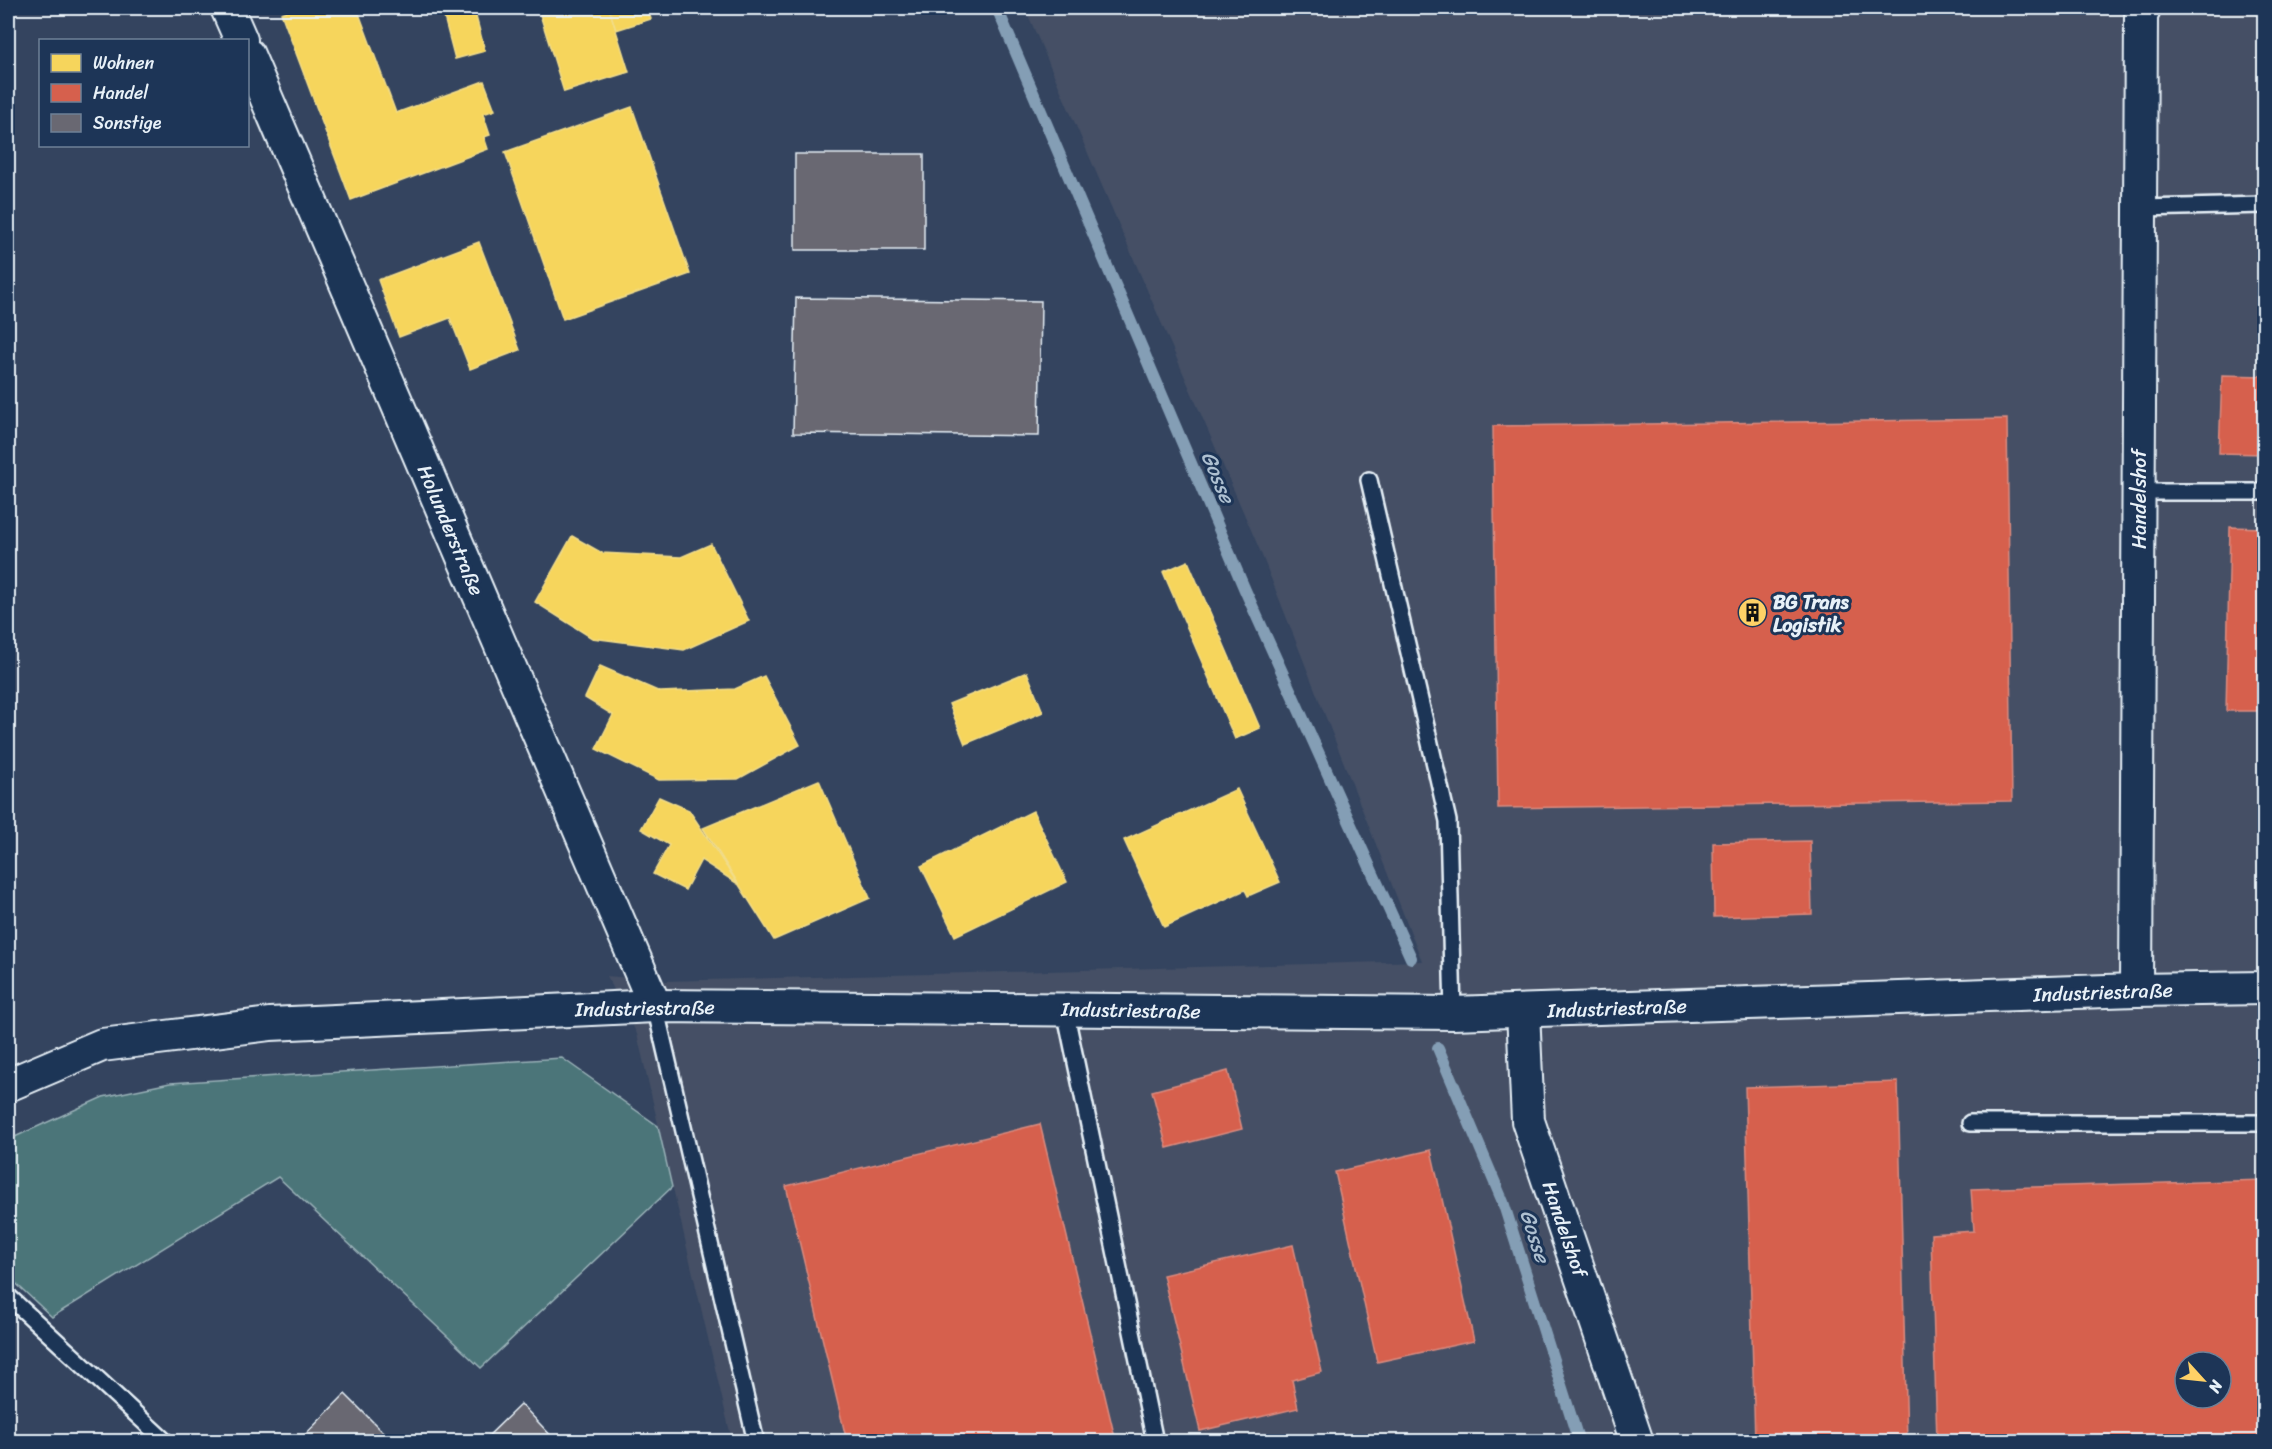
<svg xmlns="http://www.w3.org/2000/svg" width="2272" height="1449" font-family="Sriracha,sans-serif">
	<rect width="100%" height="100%" fill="#34445f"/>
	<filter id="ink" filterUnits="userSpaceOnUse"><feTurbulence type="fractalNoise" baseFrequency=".0167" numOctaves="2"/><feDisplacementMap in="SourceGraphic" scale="12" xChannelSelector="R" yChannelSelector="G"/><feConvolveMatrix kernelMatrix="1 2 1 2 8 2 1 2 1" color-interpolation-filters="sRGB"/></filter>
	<g filter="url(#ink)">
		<path fill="#444f65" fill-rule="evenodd" d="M1025 8H2264V1441H732L637 1034 607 976 664 981 1422 961 1261 553ZM2185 1362H2221V1398H2185Z"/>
		<path fill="#4b7479" stroke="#9ab2b8" stroke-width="1.5" d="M562 1058 658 1126 672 1187 481 1368 278 1177 52 1317 8 1276V1140L103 1097 170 1083Z"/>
		<g fill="#f6d55c" stroke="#f2dd8b" stroke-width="1.5">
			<path d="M297 8H357L396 113 484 81 495 110 483 114 490 135 484 137 488 149 351 200 281 13Z"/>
			<path d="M538 8H609L629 72 564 92Z"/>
			<path d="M609 8H647L651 19 616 30Z"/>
			<path d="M474 9 485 51 455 59 444 17Z"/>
			<path d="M632 107 690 274 563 319 505 152Z"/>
			<path d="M479 242 520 350 470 369 450 318 399 337 378 280Z"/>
			<path d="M572 536 602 553 681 557 711 544 749 621 684 650 592 638 535 602Z"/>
			<path d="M1188 561 1260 728 1235 739 1163 572Z"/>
			<path d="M600 666 660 692 735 689 764 676 800 745 738 779 659 780 596 749 613 715 585 698Z"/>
			<path d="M1027 672 1043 712 965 744 949 704Z"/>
			<path d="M819 780 870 898 774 940 703 828Z"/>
			<path d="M1237 789 1280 882 1248 896 1245 890 1164 927 1124 840Z"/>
			<path d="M659 797 689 810 738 884 701 860 685 890 653 874 669 845 641 829Z"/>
			<path d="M1033 811 1067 882 955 936 921 866Z"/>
		</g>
		<g fill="#d6604d" stroke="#db8c80" stroke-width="1.5" fill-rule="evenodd">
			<path d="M2222 375 2264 376V454L2219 453Z"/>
			<path d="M2007 419 2012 801 1498 808 1493 426Z"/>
			<path d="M2230 527 2264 528V711H2226Z"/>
			<path d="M1810 841 1812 914 1714 917 1713 843Z"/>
			<path d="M1228 1071 1242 1129 1167 1148 1152 1091Z"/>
			<path d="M1898 1082 1907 1442H1755L1745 1087Z"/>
			<path d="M1040 1124 1116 1442H847L786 1186Z"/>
			<path d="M1431 1150 1474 1341 1377 1362 1335 1172Z"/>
			<path d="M2264 1180V1442H1937L1931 1234 1974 1231 1971 1189ZM2185 1362H2221V1398H2185Z"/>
			<path d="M1293 1245 1322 1372 1292 1380 1298 1408 1200 1431 1163 1275Z"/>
		</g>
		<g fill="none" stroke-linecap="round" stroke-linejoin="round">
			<g stroke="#849eb5" stroke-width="12">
				<path d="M997 8 1245 590 1411 958"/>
				<path d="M1438 1048 1503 1202 1579 1442"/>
			</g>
		</g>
		<g fill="#696872" stroke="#e8f1f8" stroke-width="1.5">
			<rect x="795" y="154" width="129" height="96"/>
			<path d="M796 298 1041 301 1039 436 793 433Z"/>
			<path d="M345 1394 393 1442H298Z"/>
			<path d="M521 1404 557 1442H482Z"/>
		</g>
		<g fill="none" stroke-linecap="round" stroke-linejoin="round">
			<defs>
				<g id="service">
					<path d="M2141 208 2264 205"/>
					<path d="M1369 480 1448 821 1453 1013"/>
					<path d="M2139 492H2264"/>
					<path d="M655 1006 756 1442"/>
					<path d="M1065 1010 1155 1442"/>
					<path d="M1970 1123H2264"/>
					<path d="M8 1296 166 1442"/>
				</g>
				<g id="minor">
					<path d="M227 8 241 40"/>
					<path d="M248 55 655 1006"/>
					<path d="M2136 990 2141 17 2144 8"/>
					<path d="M1523 1011 1528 1121 1637 1442"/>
					<path d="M8 1085 102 1045 270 1024 655 1006 1453 1013 2136 990 2264 988"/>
				</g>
			</defs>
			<use href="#service" stroke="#e8f1f8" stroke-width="20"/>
			<use href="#minor" stroke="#e8f1f8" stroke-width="36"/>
			<use href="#service" stroke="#1d3557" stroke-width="15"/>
			<use href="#minor" stroke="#1d3557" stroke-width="32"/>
		</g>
	</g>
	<defs>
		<symbol id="building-disc" viewBox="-11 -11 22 22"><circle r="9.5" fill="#ffd166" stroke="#1d3557"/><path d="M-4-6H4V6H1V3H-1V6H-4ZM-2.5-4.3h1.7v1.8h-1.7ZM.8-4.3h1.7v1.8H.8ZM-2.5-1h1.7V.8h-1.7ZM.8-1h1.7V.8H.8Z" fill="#111"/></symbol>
	</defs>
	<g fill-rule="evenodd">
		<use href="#building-disc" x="1736" y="596" width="33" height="33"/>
	</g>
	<g text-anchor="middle" stroke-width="6" stroke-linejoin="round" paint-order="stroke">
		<g font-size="20" fill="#e8f1f8" stroke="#1d3557">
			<text transform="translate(2139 499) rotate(-90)" y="7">Handelshof</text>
			<text transform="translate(451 530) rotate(67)" y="7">Holunderstraße</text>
			<text transform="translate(2103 992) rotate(-2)" y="7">Industriestraße</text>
			<text transform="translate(645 1008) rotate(-1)" y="7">Industriestraße</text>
			<text transform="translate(1617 1008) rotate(-2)" y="7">Industriestraße</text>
			<text transform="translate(1131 1010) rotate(1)" y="7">Industriestraße</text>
			<text transform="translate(1565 1229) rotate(71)" y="7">Handelshof</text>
		</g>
		<g font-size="20" font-weight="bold" fill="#e8f1f8" stroke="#1d3557" text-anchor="start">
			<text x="1773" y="609">BG Trans<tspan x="1773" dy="23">Logistik</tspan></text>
		</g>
		<g font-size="21" font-style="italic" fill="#aec0d1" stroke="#1d3557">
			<text transform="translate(1218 477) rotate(67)" y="7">Gosse</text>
			<text transform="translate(1535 1236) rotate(72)" y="7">Gosse</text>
		</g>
	</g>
	<rect width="2272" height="1449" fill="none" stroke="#1d3557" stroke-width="30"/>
	<rect x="15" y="15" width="2242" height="1419" fill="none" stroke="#e8f1f8" stroke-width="2" filter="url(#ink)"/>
	<rect x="39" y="39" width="210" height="108" fill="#1d3557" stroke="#6e8097" stroke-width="1.5"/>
	<rect x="51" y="54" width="30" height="18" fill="#f6d55c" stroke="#6e8097" stroke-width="1.5"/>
	<text x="93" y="69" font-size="18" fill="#e8f1f8">Wohnen</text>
	<rect x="51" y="84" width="30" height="18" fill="#d6604d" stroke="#6e8097" stroke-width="1.5"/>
	<text x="93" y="99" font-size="18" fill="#e8f1f8">Handel</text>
	<rect x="51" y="114" width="30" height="18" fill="#696872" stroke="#6e8097" stroke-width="1.5"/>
	<text x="93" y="129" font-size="18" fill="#e8f1f8">Sonstige</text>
	<g transform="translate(2203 1380) rotate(117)"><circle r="28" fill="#1d3557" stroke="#6e8097" stroke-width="1.5"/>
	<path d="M0-4.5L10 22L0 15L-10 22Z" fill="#ffd166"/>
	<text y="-9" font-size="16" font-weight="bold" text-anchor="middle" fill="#e8f1f8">N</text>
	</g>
</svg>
